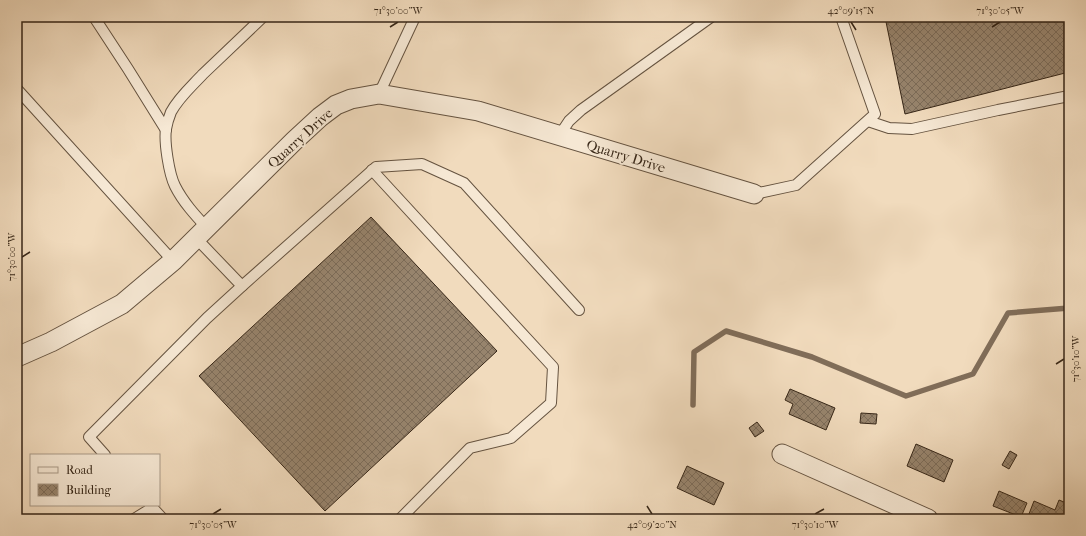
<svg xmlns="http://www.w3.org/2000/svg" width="1086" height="536" font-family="'IM FELL French Canon',serif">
	<defs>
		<pattern id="building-cross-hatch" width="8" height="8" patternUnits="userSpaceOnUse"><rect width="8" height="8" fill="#97846d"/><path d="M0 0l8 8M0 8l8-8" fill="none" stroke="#7c6c59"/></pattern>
	</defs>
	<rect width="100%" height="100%" fill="#f1dbbd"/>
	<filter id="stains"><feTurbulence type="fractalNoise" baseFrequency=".005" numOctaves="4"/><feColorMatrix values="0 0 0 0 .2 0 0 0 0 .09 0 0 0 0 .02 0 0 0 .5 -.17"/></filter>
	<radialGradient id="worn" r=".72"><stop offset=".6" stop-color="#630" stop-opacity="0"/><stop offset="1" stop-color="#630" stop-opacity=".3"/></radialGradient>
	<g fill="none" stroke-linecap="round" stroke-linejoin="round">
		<path stroke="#806d59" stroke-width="5.5" d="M693 405 694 352 726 331 812 357 906 396 973 374 1008 313 1069 308"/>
	</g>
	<g fill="url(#building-cross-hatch)" stroke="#362617">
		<path d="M885 17H1069V72L905 114Z"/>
		<path d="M371 217 497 351 325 511 199 376Z"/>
		<path d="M790 389 835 408 826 430 789 414 793 404 785 400Z"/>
		<path d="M861 413 877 414 876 424 860 423Z"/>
		<path d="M757 422 764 431 755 437 749 428Z"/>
		<path d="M916 444 953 460 944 482 907 466Z"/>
		<path d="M1010 451 1017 455 1009 469 1002 465Z"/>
		<path d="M687 466 724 483 714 505 677 488Z"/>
		<path d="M999 491 1027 503 1021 517 993 506Z"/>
		<path d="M1059 500 1069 504V509L1066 516 1069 517V519H1027L1034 501 1055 510Z"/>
	</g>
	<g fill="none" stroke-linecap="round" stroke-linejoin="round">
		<defs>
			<g id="lane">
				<path d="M94 17 128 69 166 130"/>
				<path d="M17 89 173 261"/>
				<path d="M379 94 415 17"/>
				<path d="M868 121 889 128 912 129 998 110 1069 96"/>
				<path d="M559 136 569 121 581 110 711 17"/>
				<path d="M372 170 553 367 551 403 511 438 470 448 400 519"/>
				<path d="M754 194 796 185 875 114 841 17"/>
				<path d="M207 228C195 215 183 202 175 186 169 174 164 142 166 129 167 123 169 117 171 112 179 97 192 86 203 74 223 55 243 36 263 17"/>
				<path d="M196 238 242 286"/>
				<path d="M105 455 89 437 207 318 242 286 376 167 422 164 464 183 579 310"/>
				<path d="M150 505 163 519"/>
				<path d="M134 519 152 508"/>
			</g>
			<g id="street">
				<path d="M17 357 51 342 122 304 173 261 294 141 320 117 336 105 351 99 379 94 478 111 754 194"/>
				<path d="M782 454 928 519"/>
			</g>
		</defs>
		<use href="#lane" stroke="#655340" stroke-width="12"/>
		<use href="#street" stroke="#655340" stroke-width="21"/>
		<use href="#lane" stroke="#f6e8d4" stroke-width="10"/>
		<use href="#street" stroke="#f6e8d4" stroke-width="19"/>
	</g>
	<path fill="none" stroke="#362617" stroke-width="1.5" d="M851 22 856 30M390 27 398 22M992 27 1000 22M22 257 30 252M1056 364 1064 359M647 506 652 514M213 514 221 509M815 514 824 509"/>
	<g text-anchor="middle" stroke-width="4" stroke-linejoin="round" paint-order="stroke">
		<g font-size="14" fill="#362617" stroke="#f6e8d4">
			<text transform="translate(300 138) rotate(-42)" y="5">Quarry Drive</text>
			<text transform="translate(626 156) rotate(17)" y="5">Quarry Drive</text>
		</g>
	</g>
	<rect width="1086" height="536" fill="none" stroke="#f1dbbd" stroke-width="44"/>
	<rect x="30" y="454" width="130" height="52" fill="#f6e8d4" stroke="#a99a88"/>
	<rect x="38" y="467" width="20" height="6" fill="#f6e8d4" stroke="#a99a88"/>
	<text x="66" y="474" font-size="12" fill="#362617">Road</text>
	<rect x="38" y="484" width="20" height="12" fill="url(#building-cross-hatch)" stroke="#a99a88"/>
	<text x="66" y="494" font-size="12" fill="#362617">Building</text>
	<rect x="22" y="22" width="1042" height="492" fill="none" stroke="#362617" stroke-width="1.5"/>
	<g font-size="10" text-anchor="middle" fill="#362617">
		<text x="398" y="14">71°30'00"W</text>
		<text x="851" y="14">42°09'15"N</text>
		<text x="1000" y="14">71°30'05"W</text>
		<text transform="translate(11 257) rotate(-90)" y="4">71°30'00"W</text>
		<text transform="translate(1075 359) rotate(-90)" y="4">71°30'10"W</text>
		<text x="213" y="528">71°30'05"W</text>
		<text x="652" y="528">42°09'20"N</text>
		<text x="815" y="528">71°30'10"W</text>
	</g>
	<rect width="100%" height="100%" filter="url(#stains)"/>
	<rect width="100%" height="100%" fill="url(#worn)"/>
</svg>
